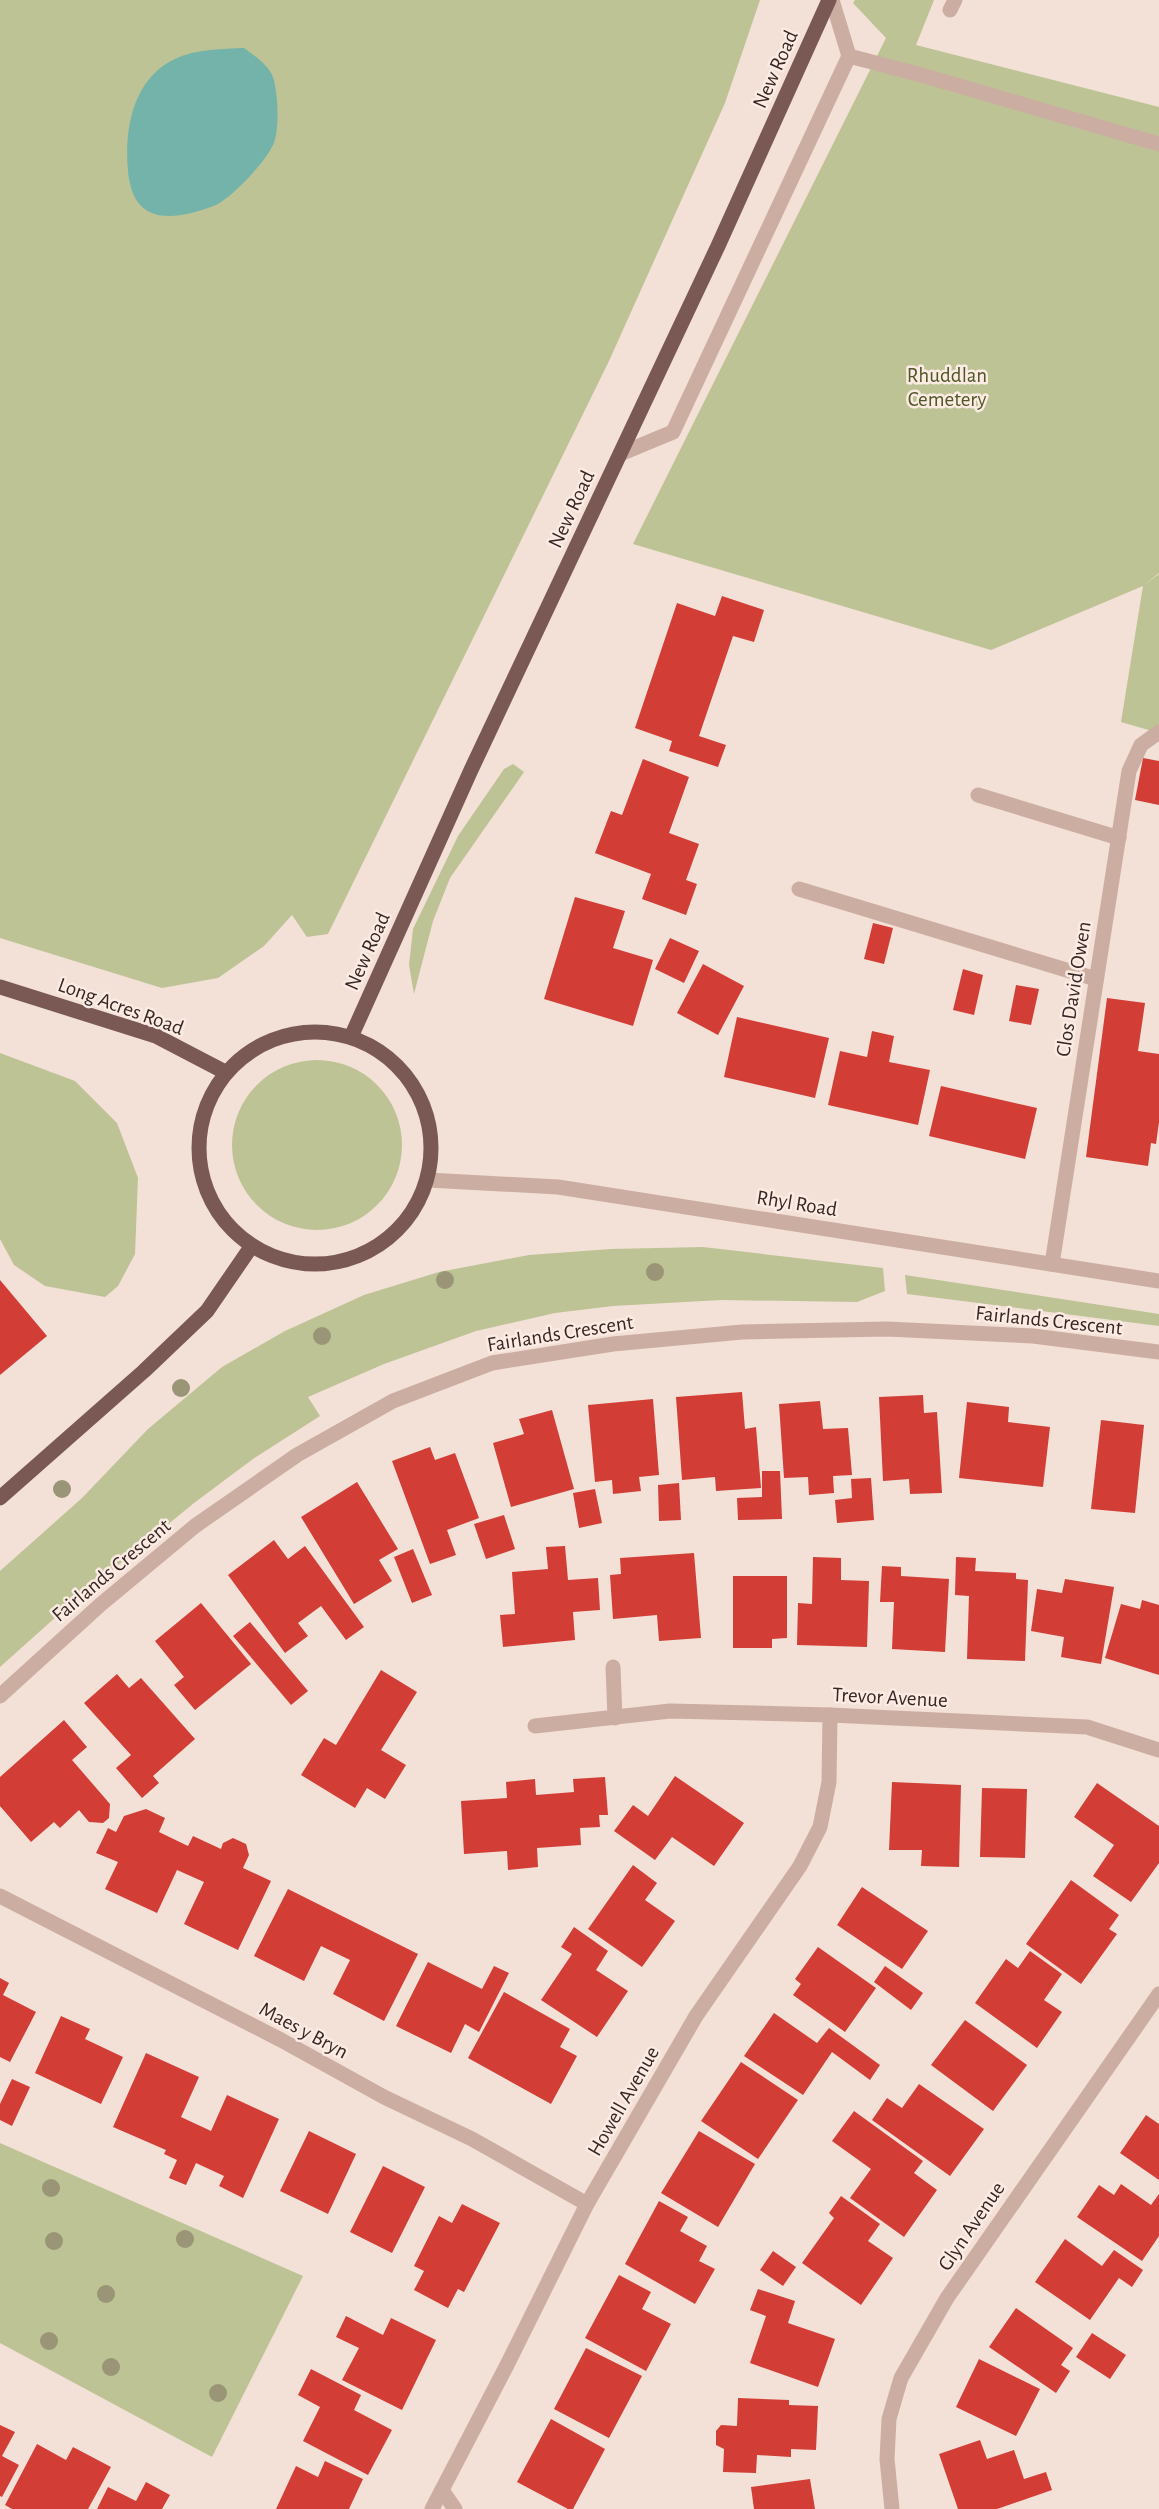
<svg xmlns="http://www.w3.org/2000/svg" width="1159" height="2509" font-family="'Alegreya Sans',sans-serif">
	<rect width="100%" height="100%" fill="#f3e0d7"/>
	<g fill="#bdc395">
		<path d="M0 0H760L725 103 609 361 328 934 307 937 292 915 264 946 218 978 162 988 0 938Z"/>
		<path d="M855 0H934L916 45 1159 107V573L1144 585 1159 574V733L1121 722 1143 586 991 650 633 544 886 38 853 3Z"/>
		<path d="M513 764 524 772 450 878 433 921 414 994 409 965 413 929 458 836 504 769Z"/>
		<path d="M0 1053 75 1081 117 1123 138 1178 135 1254 118 1286 105 1297 45 1286 14 1265 0 1239Z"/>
		<circle cx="317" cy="1145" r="85"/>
		<path d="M703 1247 883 1268 885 1291 857 1302 721 1300 613 1306 555 1313 476 1331 384 1364 308 1397 320 1416 253 1459 194 1503 67 1607 0 1667V1571L82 1498 148 1429 222 1367 285 1331 364 1295 439 1272 529 1255 611 1249Z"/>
		<path d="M905 1275 1159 1314V1326L907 1294Z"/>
		<path d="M0 2143 303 2276 212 2457 0 2343Z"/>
	</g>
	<path fill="#73b3a9" d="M244 48C254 55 269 66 273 77 278 92 280 131 273 145 265 162 237 192 221 202 214 207 204 209 195 212 158 222 132 215 128 171 124 129 133 77 177 58 197 49 223 49 244 48Z"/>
	<g fill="#d23d36">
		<path d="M722 596 764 610 754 642 733 636 699 736 726 745 718 767 669 751 672 741 635 728 677 603 715 616Z"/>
		<path d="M1143 758 1159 761V805L1135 800Z"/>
		<path d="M643 759 689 777 669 833 699 844 686 880 697 884 686 915 642 899 651 874 595 853 611 811 622 815Z"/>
		<path d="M575 897 625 911 613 948 653 960 633 1026 544 999Z"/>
		<path d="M873 923 893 928 884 964 864 959Z"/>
		<path d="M670 938 699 951 684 983 655 969Z"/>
		<path d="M703 964 744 986 718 1035 677 1013Z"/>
		<path d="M963 969 983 975 974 1015 953 1010Z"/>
		<path d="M1016 985 1039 989 1031 1025 1009 1021Z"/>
		<path d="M1107 998 1145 1003 1138 1051 1159 1054V1122L1156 1144 1151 1143 1148 1166 1086 1157Z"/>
		<path d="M737 1017 829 1038 815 1098 724 1077Z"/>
		<path d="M872 1031 894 1036 889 1062 930 1070 918 1125 828 1105 840 1051 867 1057Z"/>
		<path d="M941 1086 1037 1108 1025 1159 929 1136Z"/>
		<path d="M0 1280 47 1336 0 1375Z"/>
		<path d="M742 1392 745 1429 756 1427 761 1488 716 1491 715 1477 682 1480 676 1397Z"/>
		<path d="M923 1395 924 1413 937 1412 942 1493 910 1494 909 1479 883 1481 879 1397Z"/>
		<path d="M653 1399 659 1475 639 1477 641 1491 613 1494 612 1480 595 1482 588 1405Z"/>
		<path d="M820 1401 823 1429 848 1428 852 1475 833 1476 834 1493 809 1495 808 1477 784 1478 779 1404Z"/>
		<path d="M967 1402 1009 1407 1008 1422 1050 1427 1043 1487 959 1478Z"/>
		<path d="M552 1410 574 1489 511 1507 493 1443 524 1434 519 1419Z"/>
		<path d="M1101 1420 1144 1425 1135 1513 1091 1509Z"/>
		<path d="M430 1447 435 1460 455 1453 479 1518 447 1530 456 1555 430 1564 392 1461Z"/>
		<path d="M762 1471H780L782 1519 738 1520 737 1498 762 1497Z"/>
		<path d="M871 1478 874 1520 837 1523 835 1500 852 1498 851 1479Z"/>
		<path d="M357 1482 398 1549 379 1560 392 1581 354 1604 301 1517Z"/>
		<path d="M679 1483 681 1520 659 1521 658 1485Z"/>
		<path d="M595 1489 602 1523 579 1528 573 1493Z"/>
		<path d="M504 1515 515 1549 486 1559 474 1524Z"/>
		<path d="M274 1540 288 1559 305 1546 364 1627 346 1640 321 1606 298 1623 308 1636 285 1653 228 1575Z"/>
		<path d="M565 1546 568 1580 598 1578 600 1610 573 1612 575 1640 503 1647 500 1615 515 1614 512 1572 548 1569 546 1547Z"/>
		<path d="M413 1549 432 1595 412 1603 394 1557Z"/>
		<path d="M694 1553 701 1638 659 1641 657 1615 613 1619 610 1575 621 1574 620 1558Z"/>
		<path d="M813 1557 841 1558V1580L869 1581 867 1647 797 1645 798 1603 812 1604Z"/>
		<path d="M956 1557 976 1558 975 1571 1016 1573V1579L1028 1580 1025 1661 967 1659 969 1596 955 1595Z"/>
		<path d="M882 1566 901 1567V1576L949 1579 945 1652 892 1649 894 1602H880Z"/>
		<path d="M733 1576H787V1638L772 1639V1648H733Z"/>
		<path d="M1065 1579 1114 1587 1101 1664 1061 1657 1064 1637 1031 1631 1037 1589 1062 1593Z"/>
		<path d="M1142 1600 1159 1605V1675L1105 1658 1121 1604 1140 1609Z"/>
		<path d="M201 1603 251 1664 195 1710 174 1685 184 1677 155 1641Z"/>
		<path d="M250 1622 308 1691 291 1705 233 1636Z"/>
		<path d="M381 1670 417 1692 381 1750 406 1765 385 1799 367 1788 355 1808 301 1775 324 1738 336 1745Z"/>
		<path d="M117 1674 129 1688 141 1678 195 1739 153 1776 159 1783 142 1798 116 1768 131 1755 84 1703Z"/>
		<path d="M64 1720 87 1747 72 1760 110 1804 109 1818 103 1823 89 1822 79 1810 60 1828 54 1822 31 1842 0 1806V1777Z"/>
		<path d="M675 1776 744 1823 714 1866 672 1837 655 1860 614 1831 633 1805 648 1816Z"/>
		<path d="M605 1777 608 1815H599L600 1827 580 1828 581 1845 537 1848 538 1867 508 1870 507 1851 464 1854 461 1801 507 1798 506 1782 535 1779 536 1795 574 1792 573 1779Z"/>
		<path d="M892 1782 961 1785 959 1867 921 1866 922 1850H889Z"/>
		<path d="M1097 1783 1159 1826V1863L1131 1902 1093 1876 1114 1845 1074 1817Z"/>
		<path d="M982 1788 1027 1789 1025 1858 980 1857Z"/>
		<path d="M146 1809 165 1818 159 1832 188 1846 193 1836 221 1849 223 1843 233 1838 246 1844 249 1855 243 1868 271 1881 238 1950 184 1924 204 1882 177 1870 157 1913 105 1889 118 1862 96 1853 108 1828 116 1832 124 1816Z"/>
		<path d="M633 1865 657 1883 645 1900 675 1921 642 1967 588 1929Z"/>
		<path d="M1071 1880 1119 1915 1109 1929 1117 1934 1081 1984 1026 1944Z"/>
		<path d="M862 1887 928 1931 902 1969 837 1925Z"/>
		<path d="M288 1889 418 1954 384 2021 333 1994 350 1960 321 1946 304 1981 254 1956Z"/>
		<path d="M574 1927 608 1951 596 1970 628 1991 597 2037 541 2000 572 1954 561 1947Z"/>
		<path d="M818 1947 876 1988 845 2032 793 1995 801 1984 795 1979Z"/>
		<path d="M1030 1951 1062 1974 1044 2000 1062 2012 1037 2048 975 2003 1006 1959 1018 1968Z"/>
		<path d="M428 1962 482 1989 494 1966 509 1973 479 2032 465 2024 451 2053 396 2026Z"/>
		<path d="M885 1966 923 1993 911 2010 874 1982Z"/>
		<path d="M0 1978 9 1983 3 1995 36 2012 10 2062 0 2057Z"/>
		<path d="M504 1992 570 2029 560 2047 577 2056 551 2104 468 2058Z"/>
		<path d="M774 2013 817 2043 829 2028 880 2065 870 2080 832 2052 803 2095 744 2056Z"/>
		<path d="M61 2016 90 2029 85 2039 123 2057 101 2104 35 2073Z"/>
		<path d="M965 2020 1027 2065 993 2111 931 2065Z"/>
		<path d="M146 2053 199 2077 181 2117 211 2131 227 2095 279 2119 243 2198 219 2186 224 2176 196 2163 186 2185 169 2178 177 2160 164 2154 166 2150 113 2127Z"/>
		<path d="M741 2062 798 2100 758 2159 701 2121Z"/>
		<path d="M12 2079 30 2087 12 2126 0 2120V2104Z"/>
		<path d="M919 2084 984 2129 950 2176 872 2120 887 2098 902 2108Z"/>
		<path d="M854 2111 923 2161 914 2173 937 2190 904 2237 850 2198 871 2169 832 2141Z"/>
		<path d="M1146 2115 1159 2124V2180L1120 2153Z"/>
		<path d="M309 2131 356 2154 328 2214 280 2191Z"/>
		<path d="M699 2131 755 2164 718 2227 661 2193Z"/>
		<path d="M383 2166 425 2187 392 2253 350 2232Z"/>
		<path d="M1121 2184 1151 2205 1159 2194V2236L1142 2261 1077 2217 1099 2185 1114 2195Z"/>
		<path d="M841 2196 880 2224 868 2241 893 2258 861 2305 802 2263 834 2218 829 2213Z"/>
		<path d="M659 2201 688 2217 680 2231 707 2246 699 2261 715 2269 695 2304 625 2264Z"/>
		<path d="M462 2204 500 2223 464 2292 458 2289 448 2308 414 2290 424 2271 414 2266 439 2216 452 2223Z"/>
		<path d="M1065 2239 1102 2266 1114 2250 1143 2270 1132 2287 1119 2278 1090 2320 1035 2282Z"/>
		<path d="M773 2251 796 2267 783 2286 760 2270Z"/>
		<path d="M619 2275 651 2292 642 2309 671 2324 646 2371 585 2338Z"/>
		<path d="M758 2289 795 2301 788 2323 835 2339 818 2387 750 2363 766 2316 750 2310Z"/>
		<path d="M1016 2308 1073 2348 1061 2365 1070 2371 1056 2393 989 2347Z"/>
		<path d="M346 2316 383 2335 391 2318 436 2340 402 2410 342 2380 359 2348 336 2337Z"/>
		<path d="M1092 2333 1126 2355 1110 2379 1076 2357Z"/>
		<path d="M586 2348 642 2376 609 2438 554 2409Z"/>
		<path d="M979 2359 1040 2389 1016 2436 956 2407Z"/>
		<path d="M311 2369 361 2395 354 2410 392 2430 368 2475 303 2441 320 2407 298 2395Z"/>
		<path d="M738 2398 789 2400V2405L818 2406 816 2450 791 2449V2457L757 2455 756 2473 723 2472 724 2449 716 2445V2431L721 2425 737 2426Z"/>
		<path d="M551 2419 605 2449 573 2509H568L517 2482Z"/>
		<path d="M0 2425 15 2432 2 2456 19 2465 2 2497 0 2496Z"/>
		<path d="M980 2440 987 2459 1014 2450 1024 2479 1046 2472 1052 2490 997 2509H958L939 2454Z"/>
		<path d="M37 2444 66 2460 73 2447 111 2467 88 2509H12L5 2505Z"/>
		<path d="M325 2461 363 2479 349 2509H276L296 2466 318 2477Z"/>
		<path d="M810 2479 815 2509H754L751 2487Z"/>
		<path d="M146 2482 170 2495 162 2509H97L108 2487 136 2501Z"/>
	</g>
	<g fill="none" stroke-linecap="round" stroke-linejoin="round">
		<g stroke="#ccada2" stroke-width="15">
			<path d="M950 10 955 0"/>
			<path d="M849 56 925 76 1159 144"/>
			<path d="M620 454 673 432 849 56 832 0"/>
			<path d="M978 795 1119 838"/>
			<path d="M799 889 1096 979"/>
			<path d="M428 1180 558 1187 1159 1281"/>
			<path d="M1052 1264 1129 771 1141 745 1159 732"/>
			<path d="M613 1667 615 1718"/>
			<path d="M0 1696 100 1605 195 1526 297 1455 393 1401 492 1363 613 1344 742 1332 887 1329 1033 1336 1159 1352"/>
			<path d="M535 1726 670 1711 830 1715 1087 1727 1159 1750"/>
			<path d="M0 1896 281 2040 384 2097 472 2139 587 2204"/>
			<path d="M442 2490 455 2509"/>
			<path d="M432 2509 507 2365 587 2204 696 2016 800 1866 820 1827 829 1782 830 1715"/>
			<path d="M892 2509 887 2459 889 2419 901 2378 947 2298 1159 1994"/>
		</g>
		<g stroke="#7a5954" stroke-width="15">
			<path d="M0 987 156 1036 225 1072"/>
			<circle cx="315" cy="1148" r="116"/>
			<path d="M351 1037 471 770 718 246 829 0"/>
			<path d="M0 1498 144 1371 207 1311 251 1247"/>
		</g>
	</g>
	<g fill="#999576">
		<circle cx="655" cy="1272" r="9"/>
		<circle cx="445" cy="1280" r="9"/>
		<circle cx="322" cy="1336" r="9"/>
		<circle cx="181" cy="1388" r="9"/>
		<circle cx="62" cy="1489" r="9"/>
		<circle cx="51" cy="2188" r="9"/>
		<circle cx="185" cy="2239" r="9"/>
		<circle cx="54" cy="2241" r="9"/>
		<circle cx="106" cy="2294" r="9"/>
		<circle cx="49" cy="2341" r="9"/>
		<circle cx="111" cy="2367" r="9"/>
		<circle cx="218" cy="2393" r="9"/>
	</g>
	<g text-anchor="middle" stroke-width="5" stroke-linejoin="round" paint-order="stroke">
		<g font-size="21" fill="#362725" stroke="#fbebe3">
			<text transform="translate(775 69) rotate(-66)" y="7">New Road</text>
			<text transform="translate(571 509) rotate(-65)" y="7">New Road</text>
			<text transform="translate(367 951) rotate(-66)" y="7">New Road</text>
			<text transform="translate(1073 989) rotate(-81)" y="7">Clos David Owen</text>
			<text transform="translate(121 1006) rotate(20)" y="7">Long Acres Road</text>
			<text transform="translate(797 1203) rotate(9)" y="7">Rhyl Road</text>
			<text transform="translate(1049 1320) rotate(6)" y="7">Fairlands Crescent</text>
			<text transform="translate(560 1333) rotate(-9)" y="7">Fairlands Crescent</text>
			<text transform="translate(111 1570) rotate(-40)" y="7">Fairlands Crescent</text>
			<text transform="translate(890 1697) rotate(3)" y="7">Trevor Avenue</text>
			<text transform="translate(304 2030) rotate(28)" y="7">Maes y Bryn</text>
			<text transform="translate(623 2101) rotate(-60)" y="7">Howell Avenue</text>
			<text transform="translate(971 2226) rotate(-56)" y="7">Glyn Avenue</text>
		</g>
		<g font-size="21" fill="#4f5726" stroke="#fbebe3">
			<text x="947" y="382">Rhuddlan<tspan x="947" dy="24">Cemetery</tspan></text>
		</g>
	</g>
</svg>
